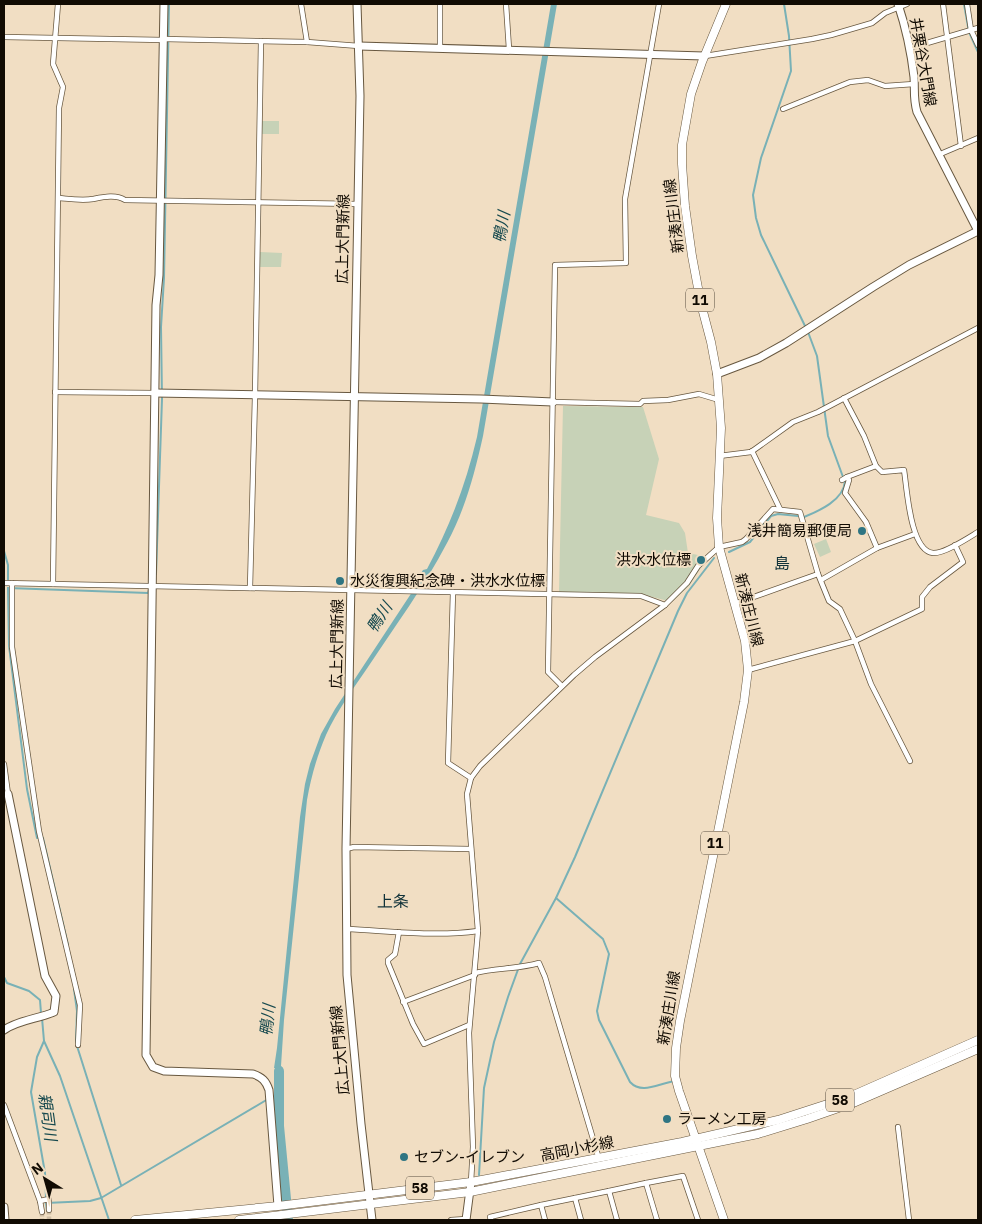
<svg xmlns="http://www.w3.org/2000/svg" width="982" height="1224" font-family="'IBM Plex Sans','Noto Sans JP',sans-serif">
	<rect width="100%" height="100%" fill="#f1dec3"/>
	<g fill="#c7d2b7">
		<rect x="261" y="121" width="18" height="13"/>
		<path d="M260 252 282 253 281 267H260Z"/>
		<path d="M563 406 643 407 659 459 646 515 679 523 685 533 688 553 708 557 689 586 672 602 641 594 559 592Z"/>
		<path d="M826 539 831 552 820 557 814 544Z"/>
	</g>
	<path fill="#79b1b6" d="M551 4H557L483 436C475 472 465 510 447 543 424 587 395 626 368 667 353 689 337 711 326 735 317 756 311 777 307 800L284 1020 281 1066 283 1068 282 1069 281 1084H276V1068H274L277 1048 300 817 305 784 310 764 321 734 335 709 420 580 418 578 423 570 427 569C450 526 466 484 477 437Z"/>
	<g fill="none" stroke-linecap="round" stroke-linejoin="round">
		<g stroke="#79b1b6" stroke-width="2">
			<path d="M784 4 789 36 791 71 761 158 753 195 756 218 761 235 806 328"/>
			<path d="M964 4 969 32 978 52"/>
			<path d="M808 332 817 356 828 436 843 477"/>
			<path d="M804 517C819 511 844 500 845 481"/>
			<path d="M4 551 8 565V583"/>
			<path d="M729 552 750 542 771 516 778 514 798 516"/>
			<path d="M156 574 162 399 161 327 164 278 169 4"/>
			<path d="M8 588 148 593 149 590"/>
			<path d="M8 588 9 646 27 789 37 838H43L68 945"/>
			<path d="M556 898 603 939 609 954 597 1011 599 1020 630 1082C642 1095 659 1083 675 1081"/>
			<path d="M4 977 7 983 29 991 40 1000 41 1013"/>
			<path d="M74 989 77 1011 76 1042"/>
			<path d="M42 1018 44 1041 60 1076 109 1220"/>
			<path d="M44 1041 37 1057 31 1092 45 1173 46 1198"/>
			<path d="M77 1046 121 1185"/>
			<path d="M272 1097 279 1093"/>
			<path d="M479 1175 484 1088 494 1042 508 997 520 964 556 898 575 857 678 611 687 593 714 558"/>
			<path d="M46 1203 90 1201 101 1198 268 1099"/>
			<path d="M46 1203 47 1211"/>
		</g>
		<path stroke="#79b1b6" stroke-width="10" d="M279 1071V1126L288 1220"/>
		<g stroke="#cfbea6" stroke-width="4.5" stroke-dasharray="4.5 2" stroke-linecap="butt">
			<path d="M49 1210V1220"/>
			<path d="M42 1212V1220"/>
		</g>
		<defs>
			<g id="street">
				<path d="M301 4 307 42"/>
				<path d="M440 4V47"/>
				<path d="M506 4 509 49"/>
				<path d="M943 4 961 146"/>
				<path d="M967 4 971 30 978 45"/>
				<path d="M4 37 164 40"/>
				<path d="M164 39 307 42 359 46"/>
				<path d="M910 48 978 28"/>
				<path d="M705 56 812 39 831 35 872 23 885 13 907 4"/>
				<path d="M783 109 850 82 868 80 885 86 914 84"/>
				<path d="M938 155 978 138"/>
				<path d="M59 198C70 199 82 201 93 199 103 197 116 194 125 200L358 204"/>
				<path d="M55 392 155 393"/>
				<path d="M844 398 864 436 876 466 882 472 904 470C907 488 910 551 933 553 944 554 968 538 978 532"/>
				<path d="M553 402 640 404 643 401 668 400 699 394 719 400"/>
				<path d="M752 451 780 509"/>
				<path d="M719 456 751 452 793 422 818 412 978 328"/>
				<path d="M847 477 876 466"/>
				<path d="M842 480 847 477 849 480 845 493 866 522 877 548"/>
				<path d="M821 580 877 548 915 534"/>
				<path d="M4 583 641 596 665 605"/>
				<path d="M12 583V647L39 831 80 1005 78 1045"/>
				<path d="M53 584 59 108 63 87 53 64 58 4"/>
				<path d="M250 588 255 396 261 41"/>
				<path d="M453 592 448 763 471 778"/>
				<path d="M734 604 818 574"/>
				<path d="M748 670 855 641 922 609V597L930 587 963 562 955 545"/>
				<path d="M562 686 548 672 555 265 626 263 625 199 659 4"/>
				<path d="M4 764 8 794"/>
				<path d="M346 849 354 847 471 849"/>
				<path d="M347 929C390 931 434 937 478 931"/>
				<path d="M399 932 395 954 388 960V963L413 1024 424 1044 469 1025"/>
				<path d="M475 973C496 968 518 969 539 963L545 977 599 1159"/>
				<path d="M403 1002 475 975"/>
				<path d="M4 1105 40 1201 42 1212"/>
				<path d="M898 1127 909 1220"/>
				<path d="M471 1182 473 1147 469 1033 478 931 467 794 471 778 480 766 574 675 595 657 665 605 687 583 698 566 719 547 742 542 746 539 773 509 800 512 818 574 829 601 840 609 855 641 871 684 910 761"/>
				<path d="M646 1183 683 1176 698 1220"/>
				<path d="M609 1191 646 1183 657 1220"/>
				<path d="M575 1198 609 1191 617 1220"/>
				<path d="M40 1201 49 1199V1210"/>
				<path d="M541 1205 575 1198 581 1220"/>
				<path d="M451 1220 466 1219"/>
				<path d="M491 1220 490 1217 541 1205 545 1220"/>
			</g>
			<g id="secondary">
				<path d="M164 4 159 275 156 305 146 1055 153 1067 164 1071 253 1074C262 1077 266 1081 269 1090L278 1206"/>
				<path d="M357 4 360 96 346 849 347 975 361 1124 372 1220"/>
				<path d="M898 4C906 28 911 51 914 77 915 90 913 98 917 112L978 231"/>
				<path d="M359 46 704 56"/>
				<path d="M717 374 759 358 786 343 873 287 909 265 978 231"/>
				<path d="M155 393 481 399 553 402"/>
				<path d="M4 1030C18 1020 38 1019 54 1012L56 996 45 976 8 794"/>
				<path d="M4 1207 5 1220"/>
				<path d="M466 1220 471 1182"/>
			</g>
			<g id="primary">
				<path d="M135 1220 278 1206 471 1182 682 1142 778 1120 849 1097 978 1040"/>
				<path d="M239 1220 470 1192 758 1134 807 1119 853 1103 978 1049"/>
				<path d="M724 1220 679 1091 675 1076 676 1048 680 1021 744 702 748 670 745 641 719 547 717 518 721 428 717 374 711 342 701 304 692 256 685 206 682 164V145L691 94 702 62 726 4"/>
			</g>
		</defs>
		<use href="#street" stroke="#685840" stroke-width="6"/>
		<use href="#secondary" stroke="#685840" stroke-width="9"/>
		<use href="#primary" stroke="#685840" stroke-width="9"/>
		<use href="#street" stroke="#fff" stroke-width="4.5"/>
		<use href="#secondary" stroke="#fff" stroke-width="7"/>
		<use href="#primary" stroke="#fff" stroke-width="8"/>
	</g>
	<g fill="#2f7583" stroke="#f1dec3" stroke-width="2">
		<circle cx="862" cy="531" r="5"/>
		<circle cx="701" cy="560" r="5"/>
		<circle cx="340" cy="581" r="5"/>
		<circle cx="667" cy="1119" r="5"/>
		<circle cx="404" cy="1157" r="5"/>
	</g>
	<g text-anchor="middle" stroke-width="4" stroke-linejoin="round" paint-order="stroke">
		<g fill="#f1dec3" stroke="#544a3d" stroke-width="1">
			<rect x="686" y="288.5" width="28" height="23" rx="4"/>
			<rect x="701" y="831.5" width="28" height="23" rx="4"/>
			<rect x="826" y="1088.5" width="28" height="23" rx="4"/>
			<rect x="406" y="1176.5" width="28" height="23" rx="4"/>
		</g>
		<g font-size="14" font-weight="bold" fill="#110b03">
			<text x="700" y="305">11</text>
			<text x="715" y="848">11</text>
			<text x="840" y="1105">58</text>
			<text x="420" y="1193">58</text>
		</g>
		<g font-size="15" fill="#110b03" stroke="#f1dec3">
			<text transform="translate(923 62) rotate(80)" y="5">井栗谷大門線</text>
			<text transform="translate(674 216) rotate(-97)" y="5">新湊庄川線</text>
			<text transform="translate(343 239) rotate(-89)" y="5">広上大門新線</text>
			<text transform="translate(749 610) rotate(76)" y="5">新湊庄川線</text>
			<text transform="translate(337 644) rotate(-89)" y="5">広上大門新線</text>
			<text transform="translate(669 1008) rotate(-81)" y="5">新湊庄川線</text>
			<text transform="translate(340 1050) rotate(-95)" y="5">広上大門新線</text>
			<text transform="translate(577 1149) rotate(-11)" y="5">高岡小杉線</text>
		</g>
		<g font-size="15" fill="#110b03" stroke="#f1dec3" text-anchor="start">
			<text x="852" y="536" text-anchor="end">浅井簡易郵便局</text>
			<text x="691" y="565" text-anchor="end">洪水水位標</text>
			<text x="350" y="586">水災復興紀念碑・洪水水位標</text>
			<text x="677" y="1124">ラーメン工房</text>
			<text x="414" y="1162">セブン-イレブン</text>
		</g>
		<g font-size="16" font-style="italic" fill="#16494e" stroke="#f1dec3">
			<text transform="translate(501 227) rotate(-80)" y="6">鴨川</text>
			<text transform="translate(379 617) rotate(-57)" y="6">鴨川</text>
			<text transform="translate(267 1020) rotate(-84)" y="6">鴨川</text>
			<text transform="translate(48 1117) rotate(82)" y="6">親司川</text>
		</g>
		<g font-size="16" fill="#113239" stroke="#f1dec3">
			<text x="782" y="569">島</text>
			<text x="393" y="907">上条</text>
		</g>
	</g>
	<rect width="982" height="1224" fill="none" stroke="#110b03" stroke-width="10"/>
	<g transform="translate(45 1179) rotate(323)" stroke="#f1dec3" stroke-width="4" paint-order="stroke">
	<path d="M0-4L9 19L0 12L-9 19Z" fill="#110b03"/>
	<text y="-8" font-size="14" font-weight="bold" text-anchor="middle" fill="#110b03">N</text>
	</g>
</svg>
